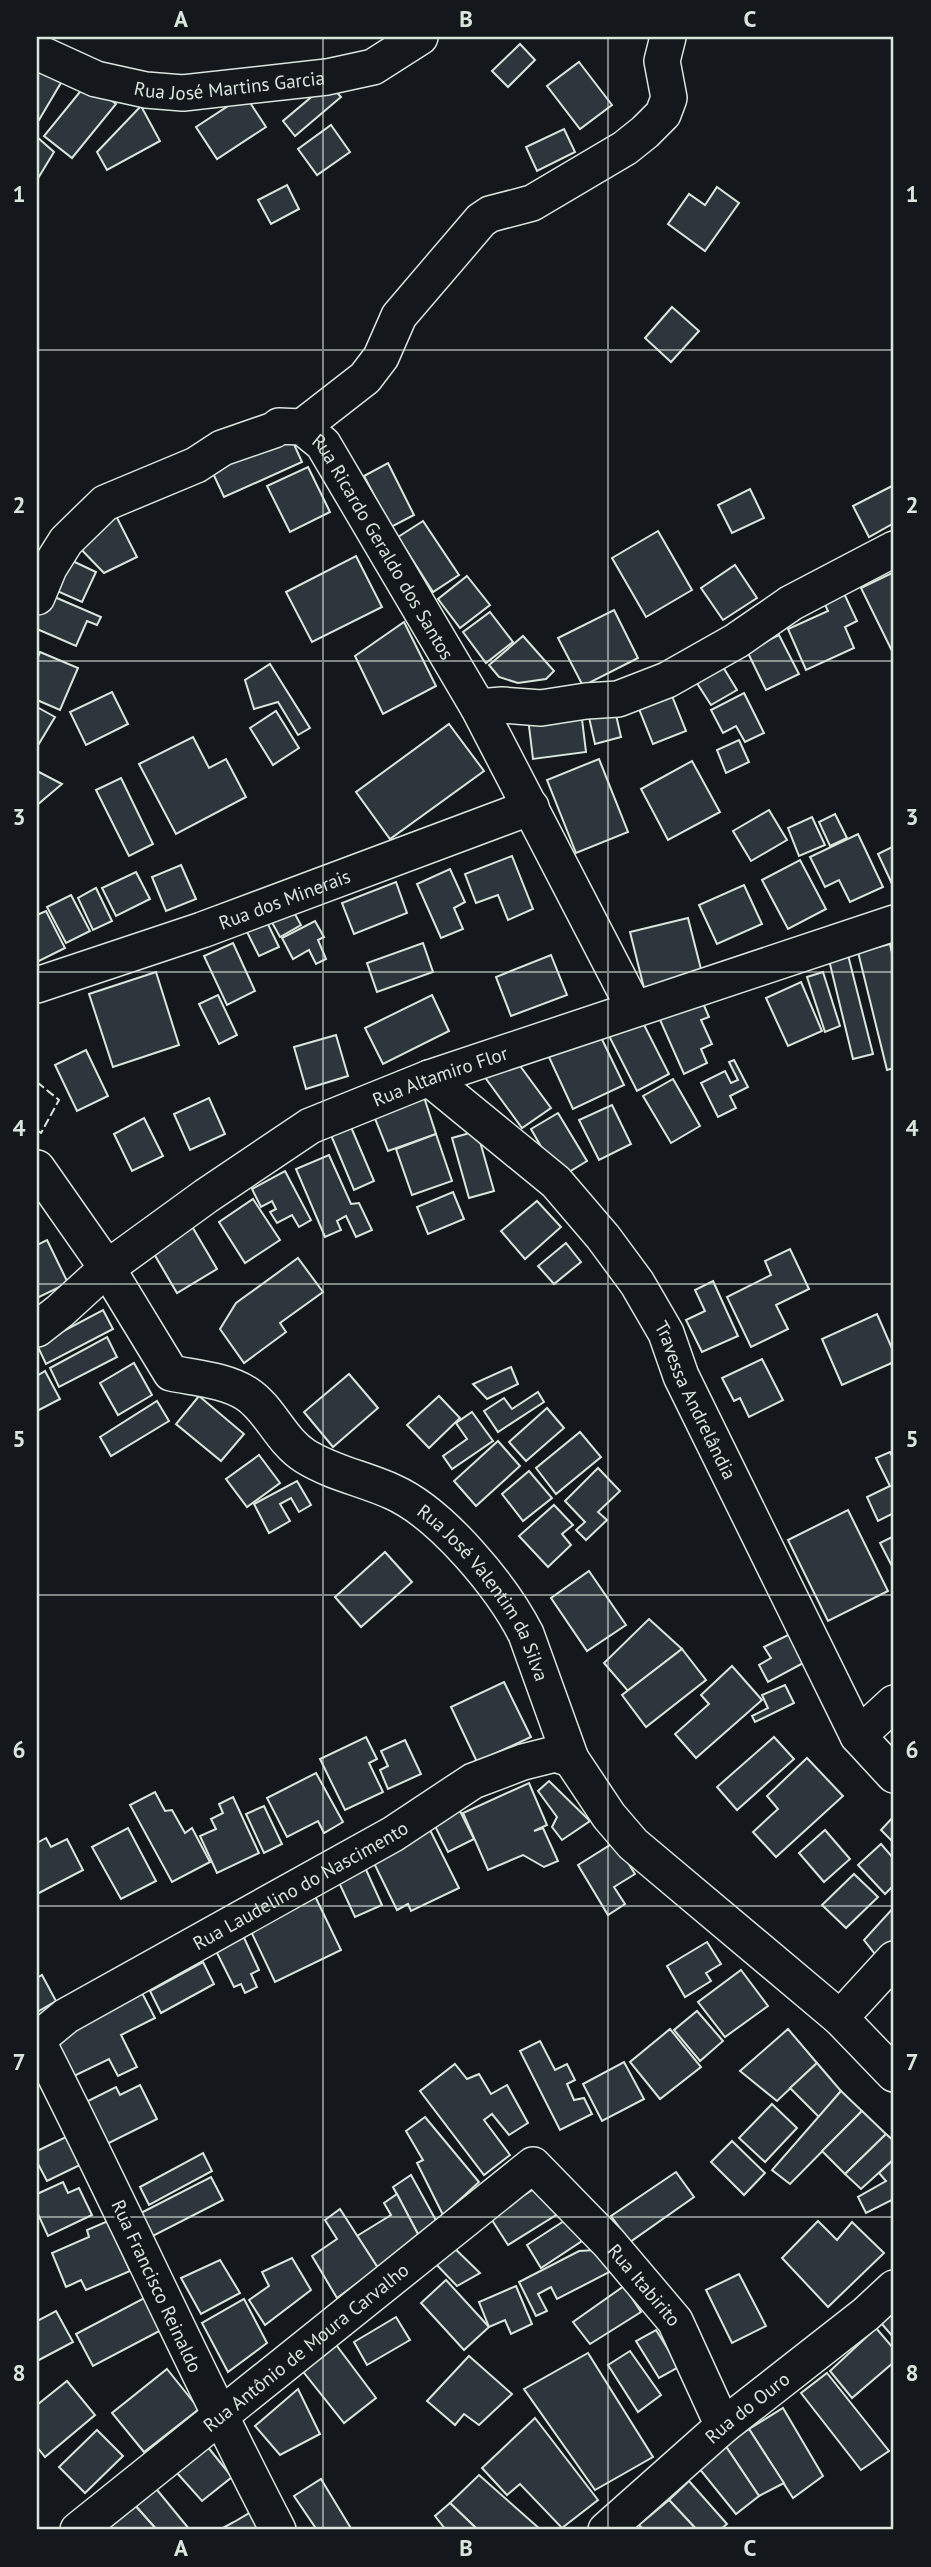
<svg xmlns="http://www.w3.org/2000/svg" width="931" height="2567" font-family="'PT Sans',sans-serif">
	<rect width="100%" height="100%" fill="#14181c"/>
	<g fill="#2c363c" stroke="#d8e6dc" stroke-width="2">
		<path d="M520 44 535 60 508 87 492 71Z"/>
		<path d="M579 62 612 105 580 129 547 86Z"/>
		<path d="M42 63 65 76 39 120 37 119V72Z"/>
		<path d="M88 82 116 104 72 158 44 136Z"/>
		<path d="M328 83 341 97 295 136 283 121Z"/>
		<path d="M245 95 266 127 217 159 196 127Z"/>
		<path d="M141 106 160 141 107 170 97 152Z"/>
		<path d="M331 125 350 152 317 175 298 149Z"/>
		<path d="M564 129 575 152 537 171 526 147Z"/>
		<path d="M37 137 54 152 37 180Z"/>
		<path d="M287 185 299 209 271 224 258 200Z"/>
		<path d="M717 187 739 203 705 251 668 224 689 194 705 205Z"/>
		<path d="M672 307 699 331 671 362 645 338Z"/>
		<path d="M288 431 302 462 224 497 210 467Z"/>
		<path d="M388 463 414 515 391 527 364 476Z"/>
		<path d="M308 467 330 512 290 532 267 486Z"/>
		<path d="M894 485V523L869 537 853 506Z"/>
		<path d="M750 489 764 518 732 533 718 505Z"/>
		<path d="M111 506 137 557 104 573 74 542Z"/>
		<path d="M423 521 459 575 433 592 398 537Z"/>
		<path d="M658 531 692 590 646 617 612 558Z"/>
		<path d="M62 556 96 572 82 602 48 587Z"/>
		<path d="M356 556 382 607 312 642 286 592Z"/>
		<path d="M735 565 757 598 723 620 701 588Z"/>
		<path d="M894 572V652L893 653 861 588Z"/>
		<path d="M467 576 490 605 460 628 438 599Z"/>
		<path d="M841 587 857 621 845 627 854 648 806 670 788 629 828 611 821 596Z"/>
		<path d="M43 592 101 617 97 625 87 621 76 646 37 629V606Z"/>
		<path d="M614 610 638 658 583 686 558 638Z"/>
		<path d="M490 612 513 642 486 663 463 632Z"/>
		<path d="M404 622 436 686 383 714 355 656Z"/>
		<path d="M779 635 799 674 766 690 747 651Z"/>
		<path d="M523 636 554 671 546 679 518 683 499 677 489 665Z"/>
		<path d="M40 652 78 668 60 710 37 700V660Z"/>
		<path d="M720 662 737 690 711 705 693 677Z"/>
		<path d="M270 664 310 728 298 735 278 702 254 709 245 680Z"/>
		<path d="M670 691 686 731 653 744 637 704Z"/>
		<path d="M112 692 128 724 86 745 70 712Z"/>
		<path d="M744 693 764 733 745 742 736 726 723 733 711 710Z"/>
		<path d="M614 706 621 737 595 744 588 713Z"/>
		<path d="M37 707 55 717 37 747Z"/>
		<path d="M276 711 299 748 273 765 250 728Z"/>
		<path d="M581 711 586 752 533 759 528 718Z"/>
		<path d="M449 724 484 771 390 839 356 792Z"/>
		<path d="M193 737 209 768 226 759 246 797 176 834 139 764Z"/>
		<path d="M739 740 749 762 726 773 717 750Z"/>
		<path d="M599 759 628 832 576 853 547 780Z"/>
		<path d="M692 761 720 812 668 840 641 789Z"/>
		<path d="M37 771 62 784 37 805Z"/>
		<path d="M121 778 153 844 129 856 96 790Z"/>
		<path d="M769 810 787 840 751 861 733 831Z"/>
		<path d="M835 814 847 838 830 846 819 822Z"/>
		<path d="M812 817 825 845 799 856 788 828Z"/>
		<path d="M858 834 883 887 850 902 839 880 825 887 810 857Z"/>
		<path d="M894 846V888L878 854Z"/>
		<path d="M512 856 533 909 508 920 498 895 476 903 465 874Z"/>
		<path d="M800 860 826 909 788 929 762 880Z"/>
		<path d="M181 865 196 899 166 911 152 877Z"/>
		<path d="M450 869 465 902 454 908 463 929 441 938 417 884Z"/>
		<path d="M136 872 150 899 116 916 102 888Z"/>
		<path d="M396 882 407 913 354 934 342 903Z"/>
		<path d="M744 885 762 924 717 944 699 905Z"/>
		<path d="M96 888 112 921 93 930 78 898Z"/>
		<path d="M71 895 90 931 66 943 47 907Z"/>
		<path d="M291 907 301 925 280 937 270 919Z"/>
		<path d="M46 911 65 948 37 962V915Z"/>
		<path d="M264 916 279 947 259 956 244 926Z"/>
		<path d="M688 918 703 977 645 992 630 932Z"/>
		<path d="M315 921 324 937 318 940 326 959 316 964 309 950 293 959 282 938Z"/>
		<path d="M233 943 255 991 227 1005 204 956Z"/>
		<path d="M423 943 433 972 377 992 367 963Z"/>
		<path d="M890 944 894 962V1068L887 1070 858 952Z"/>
		<path d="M551 955 567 995 511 1016 496 977Z"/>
		<path d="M848 955 873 1054 853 1059 829 960Z"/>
		<path d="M156 972 179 1045 113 1067 89 994Z"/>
		<path d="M823 972 840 1026 825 1032 807 977Z"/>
		<path d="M801 982 822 1031 788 1046 766 998Z"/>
		<path d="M699 994 709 1017 701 1020 712 1044 701 1049 707 1063 684 1074 657 1013Z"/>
		<path d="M218 995 237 1035 219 1044 199 1004Z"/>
		<path d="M432 995 449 1031 383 1064 365 1028Z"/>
		<path d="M638 1013 669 1074 637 1091 606 1030Z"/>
		<path d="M598 1031 624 1085 573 1109 548 1055Z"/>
		<path d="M336 1035 348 1076 306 1089 294 1047Z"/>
		<path d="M86 1050 108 1096 77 1111 55 1065Z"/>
		<path d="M512 1055 551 1108 522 1128 484 1076Z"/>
		<path d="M734 1060 748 1087 730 1096 736 1108 718 1117 701 1083 725 1071 731 1083 738 1080 729 1062Z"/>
		<path d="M673 1079 700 1126 671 1143 643 1096Z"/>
		<path d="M422 1091 436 1134 388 1151 372 1111Z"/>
		<path d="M209 1098 225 1134 190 1150 174 1114Z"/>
		<path d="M612 1105 631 1144 599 1160 579 1120Z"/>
		<path d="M558 1113 587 1161 559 1178 531 1129Z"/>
		<path d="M144 1118 163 1156 132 1171 114 1134Z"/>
		<path d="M348 1120 374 1181 354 1190 328 1128Z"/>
		<path d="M477 1131 494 1191 469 1198 452 1138Z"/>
		<path d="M436 1134 452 1181 412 1195 396 1149Z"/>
		<path d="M329 1155 351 1204 359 1203 372 1230 356 1237 346 1216 337 1221 341 1230 325 1237 296 1169Z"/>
		<path d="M285 1171 311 1220 299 1227 292 1215 277 1223 270 1212 276 1209 272 1201 261 1207 252 1189Z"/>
		<path d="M453 1192 464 1219 428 1234 417 1207Z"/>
		<path d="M253 1199 280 1240 245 1263 219 1222Z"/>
		<path d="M537 1201 561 1227 525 1259 501 1231Z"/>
		<path d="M190 1223 217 1269 177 1293 150 1247Z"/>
		<path d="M47 1240 68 1283 37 1298V1245Z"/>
		<path d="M566 1243 581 1262 554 1284 538 1266Z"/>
		<path d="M790 1249 809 1289 776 1305 788 1329 751 1347 727 1297 771 1275 765 1261Z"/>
		<path d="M298 1258 323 1292 280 1323 286 1332 244 1363 220 1329 236 1303Z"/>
		<path d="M713 1281 738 1336 702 1352 686 1320 705 1311 695 1290Z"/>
		<path d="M103 1310 113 1329 46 1364 37 1345Z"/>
		<path d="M877 1314 894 1353V1362L842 1385 822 1339Z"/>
		<path d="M107 1337 117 1357 59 1387 50 1368Z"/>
		<path d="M762 1359 783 1400 749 1417 740 1398 734 1401 722 1378Z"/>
		<path d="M134 1363 152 1395 118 1415 100 1383Z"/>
		<path d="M511 1367 518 1384 487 1399 473 1384Z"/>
		<path d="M45 1371 60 1399 37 1411V1376Z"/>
		<path d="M349 1374 378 1408 333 1447 304 1412Z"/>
		<path d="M538 1392 544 1402 498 1432 484 1411 504 1398 512 1409Z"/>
		<path d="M199 1396 244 1434 221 1461 176 1424Z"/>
		<path d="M439 1396 460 1418 429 1448 407 1425Z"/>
		<path d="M157 1401 169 1421 111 1456 100 1437Z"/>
		<path d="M547 1408 564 1428 526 1461 509 1442Z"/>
		<path d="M472 1412 493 1441 452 1469 443 1456 467 1439 456 1423Z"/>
		<path d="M580 1432 601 1457 556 1494 536 1468Z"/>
		<path d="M498 1441 520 1466 476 1506 454 1481Z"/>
		<path d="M890 1452 894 1460V1513L878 1521 867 1497 890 1486 876 1458Z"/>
		<path d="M259 1455 280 1483 247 1507 226 1479Z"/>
		<path d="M598 1468 620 1491 598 1512 607 1520 586 1540 576 1530 585 1522 565 1501Z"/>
		<path d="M529 1471 552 1498 523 1521 502 1494Z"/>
		<path d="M297 1481 311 1505 299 1512 291 1498 280 1504 290 1521 269 1533 254 1504Z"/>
		<path d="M554 1505 573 1525 562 1534 571 1545 548 1567 519 1536Z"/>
		<path d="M848 1510 888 1591 828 1621 788 1540Z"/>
		<path d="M894 1536V1570L880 1543Z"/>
		<path d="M385 1552 412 1582 361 1627 335 1597Z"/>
		<path d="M589 1571 626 1625 587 1651 551 1598Z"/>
		<path d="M649 1619 682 1649 628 1691 604 1663Z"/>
		<path d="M792 1633 807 1661 768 1682 759 1665 771 1658 764 1647Z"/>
		<path d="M682 1649 706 1680 646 1727 622 1695Z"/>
		<path d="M732 1666 762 1700 696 1758 675 1734 709 1704 701 1695Z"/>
		<path d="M504 1682 531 1737 477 1762 451 1707Z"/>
		<path d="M785 1685 794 1703 755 1722 752 1716 768 1708 762 1695Z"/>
		<path d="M366 1737 377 1759 369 1763 383 1792 345 1810 320 1759Z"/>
		<path d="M774 1737 794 1759 737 1810 717 1787Z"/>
		<path d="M405 1740 421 1774 388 1789 380 1770 388 1766 381 1751Z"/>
		<path d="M807 1758 843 1796 776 1857 753 1832 778 1809 767 1796Z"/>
		<path d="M316 1773 343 1822 324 1833 318 1821 287 1837 267 1798Z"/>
		<path d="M549 1781 590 1821 562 1840 552 1827 557 1817 538 1791Z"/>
		<path d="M529 1783 547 1825 534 1831 543 1828 558 1861 544 1867 523 1855 488 1870 463 1813Z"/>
		<path d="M155 1792 165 1811 172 1810 185 1833 192 1828 210 1862 172 1882 130 1805Z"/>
		<path d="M233 1797 259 1853 217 1873 200 1836 216 1829 211 1819 223 1813 219 1804Z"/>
		<path d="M264 1806 282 1844 264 1853 246 1814Z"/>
		<path d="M458 1807 474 1839 448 1852 432 1820Z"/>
		<path d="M894 1816V1843L881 1830Z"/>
		<path d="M427 1824 459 1888 411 1911 408 1904 397 1910 369 1853Z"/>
		<path d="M128 1828 156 1881 121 1899 92 1847Z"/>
		<path d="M825 1830 850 1859 824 1882 799 1853Z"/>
		<path d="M46 1838 51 1847 67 1839 83 1870 37 1894V1843Z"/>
		<path d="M615 1842 635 1874 614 1887 625 1904 608 1915 578 1865Z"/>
		<path d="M881 1844 894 1859V1885L885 1894 858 1865Z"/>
		<path d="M363 1863 382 1905 355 1917 336 1876Z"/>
		<path d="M854 1874 878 1897 846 1928 822 1905Z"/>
		<path d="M313 1892 341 1950 275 1982 247 1923Z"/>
		<path d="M894 1907V1940L878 1958 864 1940Z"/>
		<path d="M240 1929 259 1970 251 1974 257 1987 245 1993 241 1984 234 1987 212 1943Z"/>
		<path d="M707 1942 721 1964 706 1973 711 1981 685 1997 667 1966Z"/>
		<path d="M203 1962 214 1984 161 2013 150 1991Z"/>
		<path d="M741 1970 768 2006 725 2037 698 2002Z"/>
		<path d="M42 1975 56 2001 37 2012V1978Z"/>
		<path d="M141 1991 155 2018 121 2035 137 2067 118 2076 109 2059 72 2077 52 2037Z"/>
		<path d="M697 2011 723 2041 700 2061 674 2030Z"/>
		<path d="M670 2029 701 2067 660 2099 630 2062Z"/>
		<path d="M788 2029 817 2063 777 2101 740 2071Z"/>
		<path d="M540 2041 555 2070 567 2064 575 2080 567 2084 574 2100 584 2098 592 2114 560 2130 520 2051Z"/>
		<path d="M624 2062 644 2099 602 2121 583 2084Z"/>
		<path d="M817 2063 841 2091 819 2117 790 2088Z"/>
		<path d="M455 2064 467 2079 479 2074 491 2094 507 2085 528 2123 509 2135 492 2114 484 2120 510 2155 484 2175 420 2091Z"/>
		<path d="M140 2085 157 2119 101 2147 80 2105 116 2087 120 2095Z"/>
		<path d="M841 2091 862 2111 790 2184 772 2170Z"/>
		<path d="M772 2104 797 2128 765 2162 739 2138Z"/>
		<path d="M862 2111 886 2134 845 2174 822 2151Z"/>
		<path d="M425 2117 479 2182 443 2215 417 2163 423 2160 406 2131Z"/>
		<path d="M886 2134 894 2141V2159L861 2189 845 2174Z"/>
		<path d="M68 2136 82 2164 47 2181 37 2162V2151Z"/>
		<path d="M732 2141 765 2173 744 2195 711 2162Z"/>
		<path d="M203 2153 212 2171 149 2205 140 2187Z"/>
		<path d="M894 2159V2199L866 2213 858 2197 886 2181 879 2173Z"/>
		<path d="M676 2172 694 2197 630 2242 611 2216Z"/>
		<path d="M411 2175 438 2224 420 2238 393 2187Z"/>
		<path d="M211 2177 223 2200 145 2240 133 2217Z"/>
		<path d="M63 2182 68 2193 79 2188 92 2215 48 2236 37 2212V2194Z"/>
		<path d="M543 2183 561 2212 508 2245 490 2217Z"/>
		<path d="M397 2194 420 2238 378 2268 357 2236 391 2215 384 2203Z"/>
		<path d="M340 2209 378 2268 337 2298 312 2256 337 2239 325 2220Z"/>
		<path d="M567 2219 582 2241 541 2268 527 2245Z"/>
		<path d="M108 2221 130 2271 86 2290 81 2280 66 2287 52 2253 89 2237 87 2230Z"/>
		<path d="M818 2221 837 2240 852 2222 884 2253 828 2307 782 2258Z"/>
		<path d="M447 2241 480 2273 457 2286 430 2258Z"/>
		<path d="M595 2250 621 2266 557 2299 551 2287 538 2294 547 2311 536 2316 519 2282 579 2251Z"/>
		<path d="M292 2258 311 2290 265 2325 249 2300 269 2286 262 2272Z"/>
		<path d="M220 2260 240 2293 201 2314 181 2278Z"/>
		<path d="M739 2274 766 2326 732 2343 706 2290Z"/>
		<path d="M446 2280 489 2327 464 2350 421 2303Z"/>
		<path d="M516 2286 532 2324 511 2334 505 2320 489 2327 479 2302Z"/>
		<path d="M624 2286 641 2312 590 2344 573 2322Z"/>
		<path d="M148 2296 165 2328 93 2366 76 2334Z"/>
		<path d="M244 2299 267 2343 228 2372 202 2323Z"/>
		<path d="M894 2310V2338L881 2323Z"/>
		<path d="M56 2311 73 2342 37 2361V2321Z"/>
		<path d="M396 2317 410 2340 367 2365 354 2342Z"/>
		<path d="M876 2328 894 2349V2362L852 2398 830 2371Z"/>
		<path d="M656 2330 679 2367 659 2378 636 2341Z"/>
		<path d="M331 2338 376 2398 344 2423 297 2364Z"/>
		<path d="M630 2351 661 2395 638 2412 608 2365Z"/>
		<path d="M588 2353 653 2457 595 2490 524 2389Z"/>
		<path d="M469 2356 512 2394 479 2425 464 2414 455 2425 427 2401Z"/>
		<path d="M167 2369 199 2409 144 2452 112 2413Z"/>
		<path d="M827 2373 889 2451 861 2470 801 2393Z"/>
		<path d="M67 2381 95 2415 45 2457 37 2447V2405Z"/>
		<path d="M298 2389 320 2434 280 2455 255 2426Z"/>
		<path d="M783 2408 823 2476 793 2498 749 2429Z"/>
		<path d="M535 2418 598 2500 562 2528 520 2484 507 2495 482 2468Z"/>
		<path d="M749 2429 784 2483 759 2496 725 2445Z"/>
		<path d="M97 2430 123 2456 85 2493 59 2467Z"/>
		<path d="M725 2445 759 2496 736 2514 698 2467Z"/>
		<path d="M207 2446 232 2477 202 2501 177 2473Z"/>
		<path d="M479 2475 541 2530H478L450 2503Z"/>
		<path d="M321 2479 352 2530H317L294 2496Z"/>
		<path d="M689 2481 727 2524 720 2530H697L669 2500Z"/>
		<path d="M153 2487 158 2491 190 2530H157L133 2503Z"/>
		<path d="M669 2500 671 2502 697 2530H644L639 2525Z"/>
		<path d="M133 2503 157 2530H101Z"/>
		<path d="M450 2503 478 2530H446L435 2516Z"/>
		<path d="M256 2509 267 2530H219L234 2522Z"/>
	</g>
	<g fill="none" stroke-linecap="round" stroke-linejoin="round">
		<defs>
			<g id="street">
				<path id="s1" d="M37 52 96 79 146 90 183 93 327 77 373 67 420 37"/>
				<path d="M302 427 365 378 381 357 399 316 481 220 490 214 532 203 625 148 645 132 663 114 669 98 662 61 668 37"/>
				<path id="s2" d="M37 597 49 568 66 541 105 503 196 465 222 448 274 430 279 426 302 427 323 444 478 707 634 1008"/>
				<path d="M478 707 502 705 541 708 586 701 618 699 667 680 736 641 791 603 894 549"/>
				<path id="s3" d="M37 985 202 930 531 807"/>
				<path id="s4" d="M429 1078 556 1182 603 1237 637 1283 666 1333 681 1376 858 1736 894 1775"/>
				<path id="s5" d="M37 1168 107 1268 171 1373C195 1378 226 1380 247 1394 270 1409 281 1441 305 1456 332 1473 365 1479 393 1492 442 1514 502 1587 526 1634L571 1759 609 1816 633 1844 840 2018 894 2074"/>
				<path id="s6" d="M37 1329 60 1311 107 1268 206 1196 310 1126 429 1078 894 923"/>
				<path d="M858 1736 894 1703"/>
				<path d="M840 2018 894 1959"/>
				<path id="s7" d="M78 2530 533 2165 609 2243 675 2321 723 2426"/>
				<path id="s8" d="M278 2530C194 2369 120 2202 37 2040L66 2016 393 1834 473 1781 523 1762 555 1754 571 1759"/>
				<path id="s9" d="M606 2530 723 2426 866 2314 894 2288"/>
			</g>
		</defs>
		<use href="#street" stroke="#d8e6dc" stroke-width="38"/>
		<use href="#street" stroke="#14181c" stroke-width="35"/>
		<path stroke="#d8e6dc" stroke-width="2" stroke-dasharray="9 3.5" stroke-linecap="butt" d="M37 1082 59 1100 41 1133 37 1130"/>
	</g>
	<path fill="none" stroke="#d8e6dc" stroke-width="2" stroke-opacity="0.55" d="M323 37V2530M608 37V2530M37 350H894M37 661H894M37 972H894M37 1284H894M37 1595H894M37 1906H894M37 2217H894"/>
	<g text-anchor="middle" stroke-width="5" stroke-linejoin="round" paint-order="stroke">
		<g font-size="19" fill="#d8e6dc" stroke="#14181c">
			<text dy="7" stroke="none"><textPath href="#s1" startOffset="200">Rua José Martins Garcia</textPath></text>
			<text dy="7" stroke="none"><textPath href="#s2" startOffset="478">Rua Ricardo Geraldo dos Santos</textPath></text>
			<text dy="7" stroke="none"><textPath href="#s3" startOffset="262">Rua dos Minerais</textPath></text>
			<text dy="7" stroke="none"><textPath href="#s6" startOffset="480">Rua Altamiro Flor</textPath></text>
			<text dy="7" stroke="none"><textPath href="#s4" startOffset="425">Travessa Andrelândia</textPath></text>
			<text dy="7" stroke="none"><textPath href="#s5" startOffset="644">Rua José Valentim da Silva</textPath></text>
			<text dy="7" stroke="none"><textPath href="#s8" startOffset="852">Rua Laudelino do Nascimento</textPath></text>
			<text dy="7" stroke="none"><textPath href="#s7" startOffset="747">Rua Itabirito</textPath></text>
			<text transform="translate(157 2286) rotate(65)" y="7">Rua Francisco Reinaldo</text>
			<text dy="7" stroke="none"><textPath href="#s7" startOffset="292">Rua Antônio de Moura Carvalho</textPath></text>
			<text dy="7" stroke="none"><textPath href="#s9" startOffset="187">Rua do Ouro</textPath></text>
		</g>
	</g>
	<rect width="931" height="2567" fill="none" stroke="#14181c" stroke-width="77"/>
	<rect x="38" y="38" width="854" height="2490" fill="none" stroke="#d8e6dc" stroke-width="2.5"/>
	<g font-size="23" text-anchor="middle" font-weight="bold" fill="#d8e6dc">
		<text x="181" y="27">A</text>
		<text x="466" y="27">B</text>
		<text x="750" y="27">C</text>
		<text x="19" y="202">1</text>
		<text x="912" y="202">1</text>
		<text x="19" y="513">2</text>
		<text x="912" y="513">2</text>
		<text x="19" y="825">3</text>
		<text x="912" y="825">3</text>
		<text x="19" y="1136">4</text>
		<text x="912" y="1136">4</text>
		<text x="19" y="1447">5</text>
		<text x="912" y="1447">5</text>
		<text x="19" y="1758">6</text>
		<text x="912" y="1758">6</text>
		<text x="19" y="2070">7</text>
		<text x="912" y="2070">7</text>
		<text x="19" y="2381">8</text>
		<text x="912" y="2381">8</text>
		<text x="181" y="2556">A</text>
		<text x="466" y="2556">B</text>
		<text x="750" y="2556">C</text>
	</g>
</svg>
